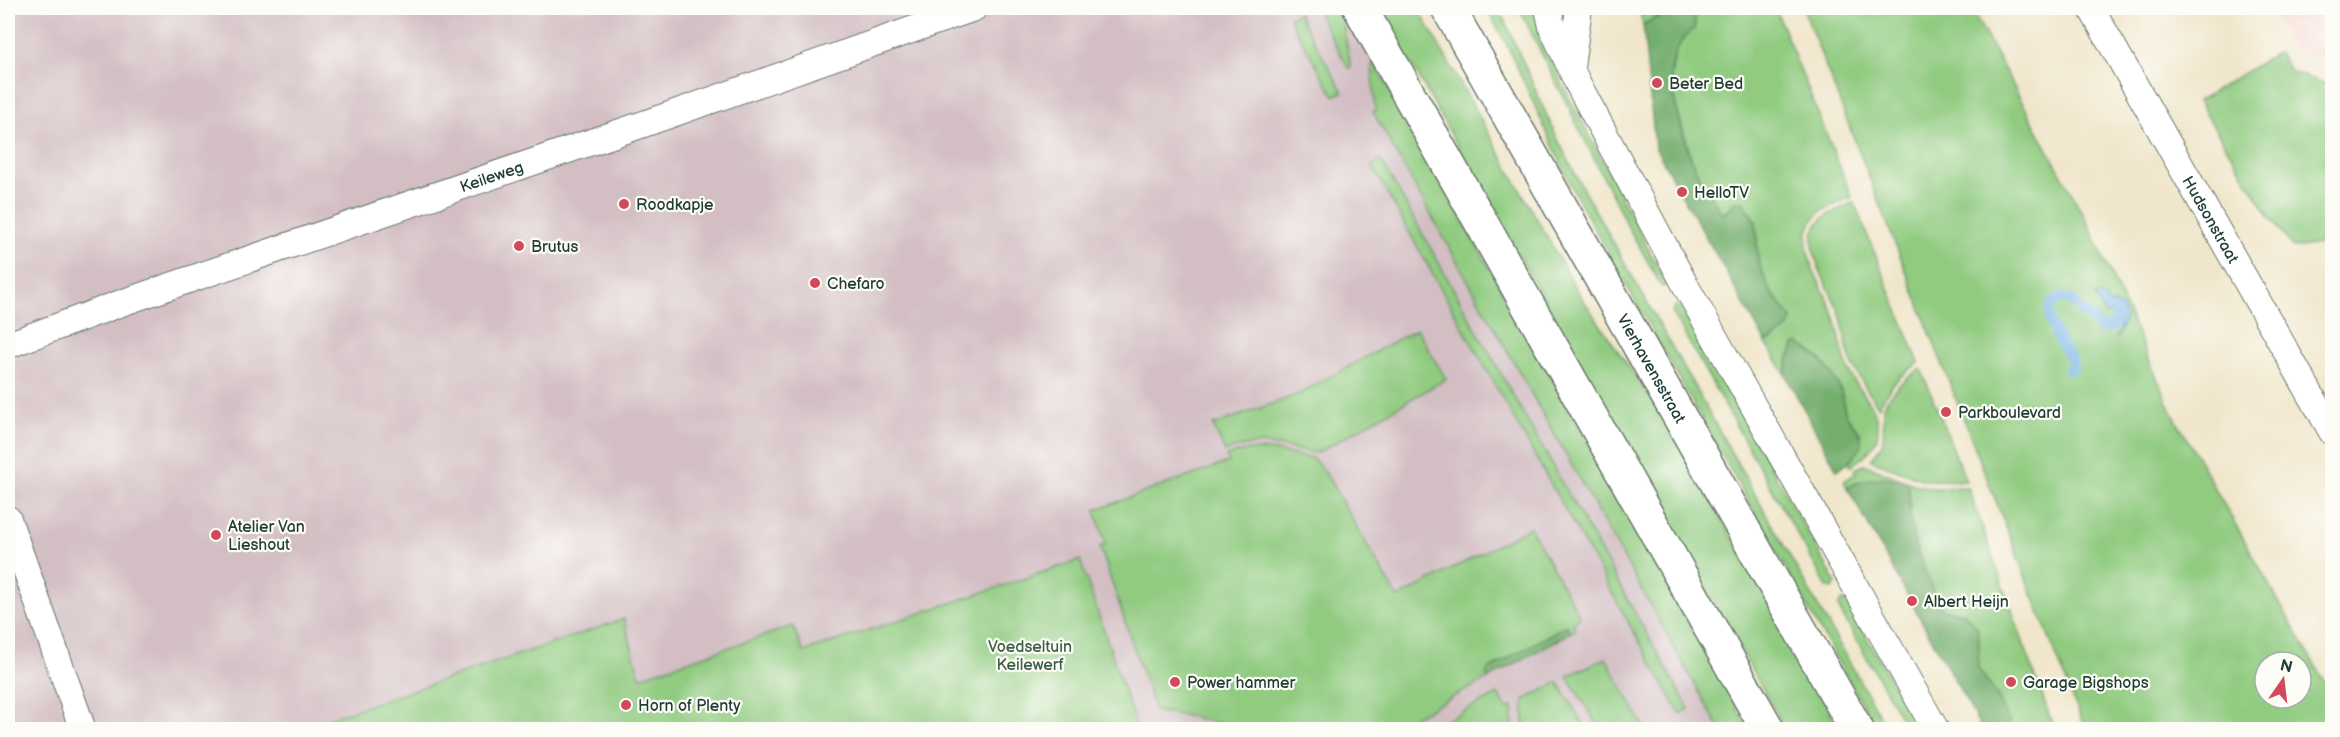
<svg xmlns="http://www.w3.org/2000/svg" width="2340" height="737" font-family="'Balsamiq Sans',sans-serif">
	<rect width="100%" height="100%" fill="#fdfcf7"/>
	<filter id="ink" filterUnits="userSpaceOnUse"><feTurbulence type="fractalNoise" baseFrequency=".0167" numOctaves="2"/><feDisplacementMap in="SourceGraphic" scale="12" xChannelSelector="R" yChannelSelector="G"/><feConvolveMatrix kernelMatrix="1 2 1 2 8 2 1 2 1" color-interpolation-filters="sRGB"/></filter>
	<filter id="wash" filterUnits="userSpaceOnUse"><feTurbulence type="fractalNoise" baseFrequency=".008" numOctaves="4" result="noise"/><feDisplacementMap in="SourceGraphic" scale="24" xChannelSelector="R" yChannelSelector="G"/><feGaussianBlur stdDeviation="1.35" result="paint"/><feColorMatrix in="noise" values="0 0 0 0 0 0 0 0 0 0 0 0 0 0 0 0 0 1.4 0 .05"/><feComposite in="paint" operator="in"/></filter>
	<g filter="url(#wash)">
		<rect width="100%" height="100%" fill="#f0e6cb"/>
		<path fill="#f7d0cd" d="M2269 8H2332V59L2291 47Z"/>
		<path fill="#d2bec3" d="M8 8H1349L1746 729H8Z"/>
		<g fill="#90cb80" stroke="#58845a" stroke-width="1.5" fill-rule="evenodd">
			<path d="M1322 8H1340L1351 68 1349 69 1316 10Z"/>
			<path d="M1380 8H1418L1578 292 1669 426 1840 729H1785Z"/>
			<path d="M1486 8H1499L1556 136 1582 187 1887 729H1876L1574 192 1508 47Z"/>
			<path d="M1519 8H1538L1539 18 1558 75 1667 285 1662 287 1627 225Z"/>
			<path d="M1639 8H1672L1643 25Z"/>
			<path d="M1689 8H1775L1852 197C1840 203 1821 208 1813 220 1808 228 1806 237 1807 246 1810 271 1827 294 1835 318 1841 339 1842 360 1853 379 1862 395 1877 408 1878 427 1879 446 1865 456 1851 466L1849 462 1857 452 1860 433 1846 415 1841 391 1821 359 1798 343 1788 358 1785 374 1766 343 1786 329 1792 319 1770 291 1758 261 1756 222 1742 201 1735 202 1722 215 1694 167 1675 102 1671 77 1676 50 1688 33 1695 16Z"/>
			<path d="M1803 8H1971L2090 227 2172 412 2332 696V729H2085ZM2265 662H2301V698H2265Z"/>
			<path d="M1298 13 1343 92 1334 96 1289 18Z"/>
			<path d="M2278 52 2291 72 2332 86V242L2293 248 2268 214 2198 101Z"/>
			<path d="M1374 63 1749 729H1720L1373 112 1375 110 1372 65Z"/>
			<path d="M1381 160 1689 709 1680 714 1372 166Z"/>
			<path d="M1854 202 1919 363C1900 375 1888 386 1879 407 1869 393 1859 379 1852 363 1845 348 1845 330 1840 314 1832 292 1806 254 1814 231 1820 215 1840 209 1854 202Z"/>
			<path d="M1675 306 1682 308 1836 583 1833 589 1827 587 1672 312Z"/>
			<path d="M1417 329 1446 379 1317 453C1278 449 1266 436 1225 452L1213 425 1297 395Z"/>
			<path d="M1921 369 1966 481 1924 480 1871 460C1886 441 1884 439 1883 416 1882 395 1906 378 1921 369Z"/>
			<path d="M1248 450H1268L1312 458 1323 469 1398 598 1530 527 1580 617 1573 624 1575 630 1571 632 1566 626 1488 670 1486 674 1488 679 1416 716 1380 729H1246L1193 717 1155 711 1100 547 1106 544 1095 510 1229 462 1226 456Z"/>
			<path d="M1864 464 1913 484 1933 488 1968 487 2054 729H2012L1998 697 1978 668 1979 638 1939 607 1915 545 1910 518 1909 486 1864 480 1847 487 1844 481 1856 473 1854 470Z"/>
			<path d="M1080 560 1137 729H298L624 619 640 677 793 626 803 652Z"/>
			<path d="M1842 601 1847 602 1918 729H1907L1838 607Z"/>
			<path d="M1606 658 1645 729H1600L1567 676Z"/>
			<path d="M1558 682 1586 729H1524V700Z"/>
			<path d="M1498 694 1507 709 1513 706V729H1429Z"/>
		</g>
		<g fill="#74af6e" stroke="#4a7651" stroke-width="1.5">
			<path d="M1672 8H1690L1695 16V29C1679 38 1671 59 1671 77 1671 94 1687 149 1694 166 1702 184 1714 198 1722 215L1727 212 1735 202 1742 201 1756 222 1758 261 1770 291 1792 319C1790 331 1775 337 1766 343L1655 147 1643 25Z"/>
			<path d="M1798 343C1817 354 1832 370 1841 391 1843 398 1843 407 1846 414 1850 424 1862 430 1861 442 1859 455 1847 463 1837 470L1785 374 1794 345Z"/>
			<path d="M1885 477 1903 481 1909 486 1910 518 1915 545 1939 607 1944 610 1964 613 1978 629 1979 638 1978 668 1998 697 2012 729H1982L1847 487 1864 480Z"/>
			<path d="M1566 625 1571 632 1488 679 1486 674 1488 670Z"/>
		</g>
		<path fill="#77b4e9" stroke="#4b788e" stroke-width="1.5" d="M2095 296C2103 294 2106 298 2109 304H2116L2123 309 2125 317 2118 337 2116 338 2120 330 2119 318 2113 312 2105 314Z"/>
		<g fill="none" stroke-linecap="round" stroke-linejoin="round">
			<path stroke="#77b4e9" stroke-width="10" d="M2069 370 2073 368 2072 361C2063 346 2033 308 2061 298L2071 300 2100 328H2110L2114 325 2116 314"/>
		</g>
	</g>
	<g filter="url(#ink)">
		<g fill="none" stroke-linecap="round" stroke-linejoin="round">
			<defs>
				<g id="minor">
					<path d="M1548 8 1552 27 1578 84 1688 290 1936 730"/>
					<path id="s1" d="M2091 8 2332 432"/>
					<path d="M1571 67 1579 8"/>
					<path id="s2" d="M8 345 124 302 635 127 974 8"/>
					<path d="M8 519 83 730"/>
				</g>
				<g id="secondary">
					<path d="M1360 8 1768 730"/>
					<path id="s3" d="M1448 8 1857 730"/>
				</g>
			</defs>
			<use href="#minor" stroke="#687869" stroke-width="28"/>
			<use href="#secondary" stroke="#687869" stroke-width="36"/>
			<use href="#minor" stroke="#fff" stroke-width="26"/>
			<use href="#secondary" stroke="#fff" stroke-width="33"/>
		</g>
	</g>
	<g fill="#d1495b" stroke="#fdfcf7" stroke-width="2">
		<circle cx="1657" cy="83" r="6"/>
		<circle cx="1682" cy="192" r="6"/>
		<circle cx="624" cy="204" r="6"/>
		<circle cx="519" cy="246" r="6"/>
		<circle cx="815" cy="283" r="6"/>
		<circle cx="1946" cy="412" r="6"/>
		<circle cx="216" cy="535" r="6"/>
		<circle cx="1912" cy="601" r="6"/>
		<circle cx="1175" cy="682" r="6"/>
		<circle cx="2011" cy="682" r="6"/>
		<circle cx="626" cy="705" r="6"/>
	</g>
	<g text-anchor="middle" stroke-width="4.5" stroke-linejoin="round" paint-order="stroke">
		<g font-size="16" fill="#1f3d34" stroke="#fdfcf7" text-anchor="start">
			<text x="1669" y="89">Beter Bed</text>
			<text x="1694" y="198">HelloTV</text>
			<text x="636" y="210">Roodkapje</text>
			<text x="531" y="252">Brutus</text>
			<text x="827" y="289">Chefaro</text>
			<text x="1958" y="418">Parkboulevard</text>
			<text x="228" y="532">Atelier Van<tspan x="228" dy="18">Lieshout</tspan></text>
			<text x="1924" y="607">Albert Heijn</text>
			<text x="1187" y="688">Power hammer</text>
			<text x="2023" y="688">Garage Bigshops</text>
			<text x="638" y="711">Horn of Plenty</text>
		</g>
		<g font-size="16" fill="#1f3d34" stroke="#fdfcf7">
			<text dy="6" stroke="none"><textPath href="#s2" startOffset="512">Keileweg</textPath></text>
			<text dy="6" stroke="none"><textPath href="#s1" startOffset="243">Hudsonstraat</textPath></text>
			<text dy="6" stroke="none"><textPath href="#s3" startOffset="414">Vierhavensstraat</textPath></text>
		</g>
		<g font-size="16" fill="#3b6047" stroke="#fdfcf7">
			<text x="1030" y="652">Voedseltuin<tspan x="1030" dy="18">Keilewerf</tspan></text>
		</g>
	</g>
	<rect width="2340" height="737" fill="none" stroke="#fdfcf7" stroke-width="30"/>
	<g transform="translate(2283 680) rotate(14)"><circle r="28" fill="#fdfcf7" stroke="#a4b0a9" stroke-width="1.5"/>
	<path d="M0-4.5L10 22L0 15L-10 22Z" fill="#d1495b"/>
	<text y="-9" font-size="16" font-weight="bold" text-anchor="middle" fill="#1f3d34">N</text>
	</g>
</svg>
